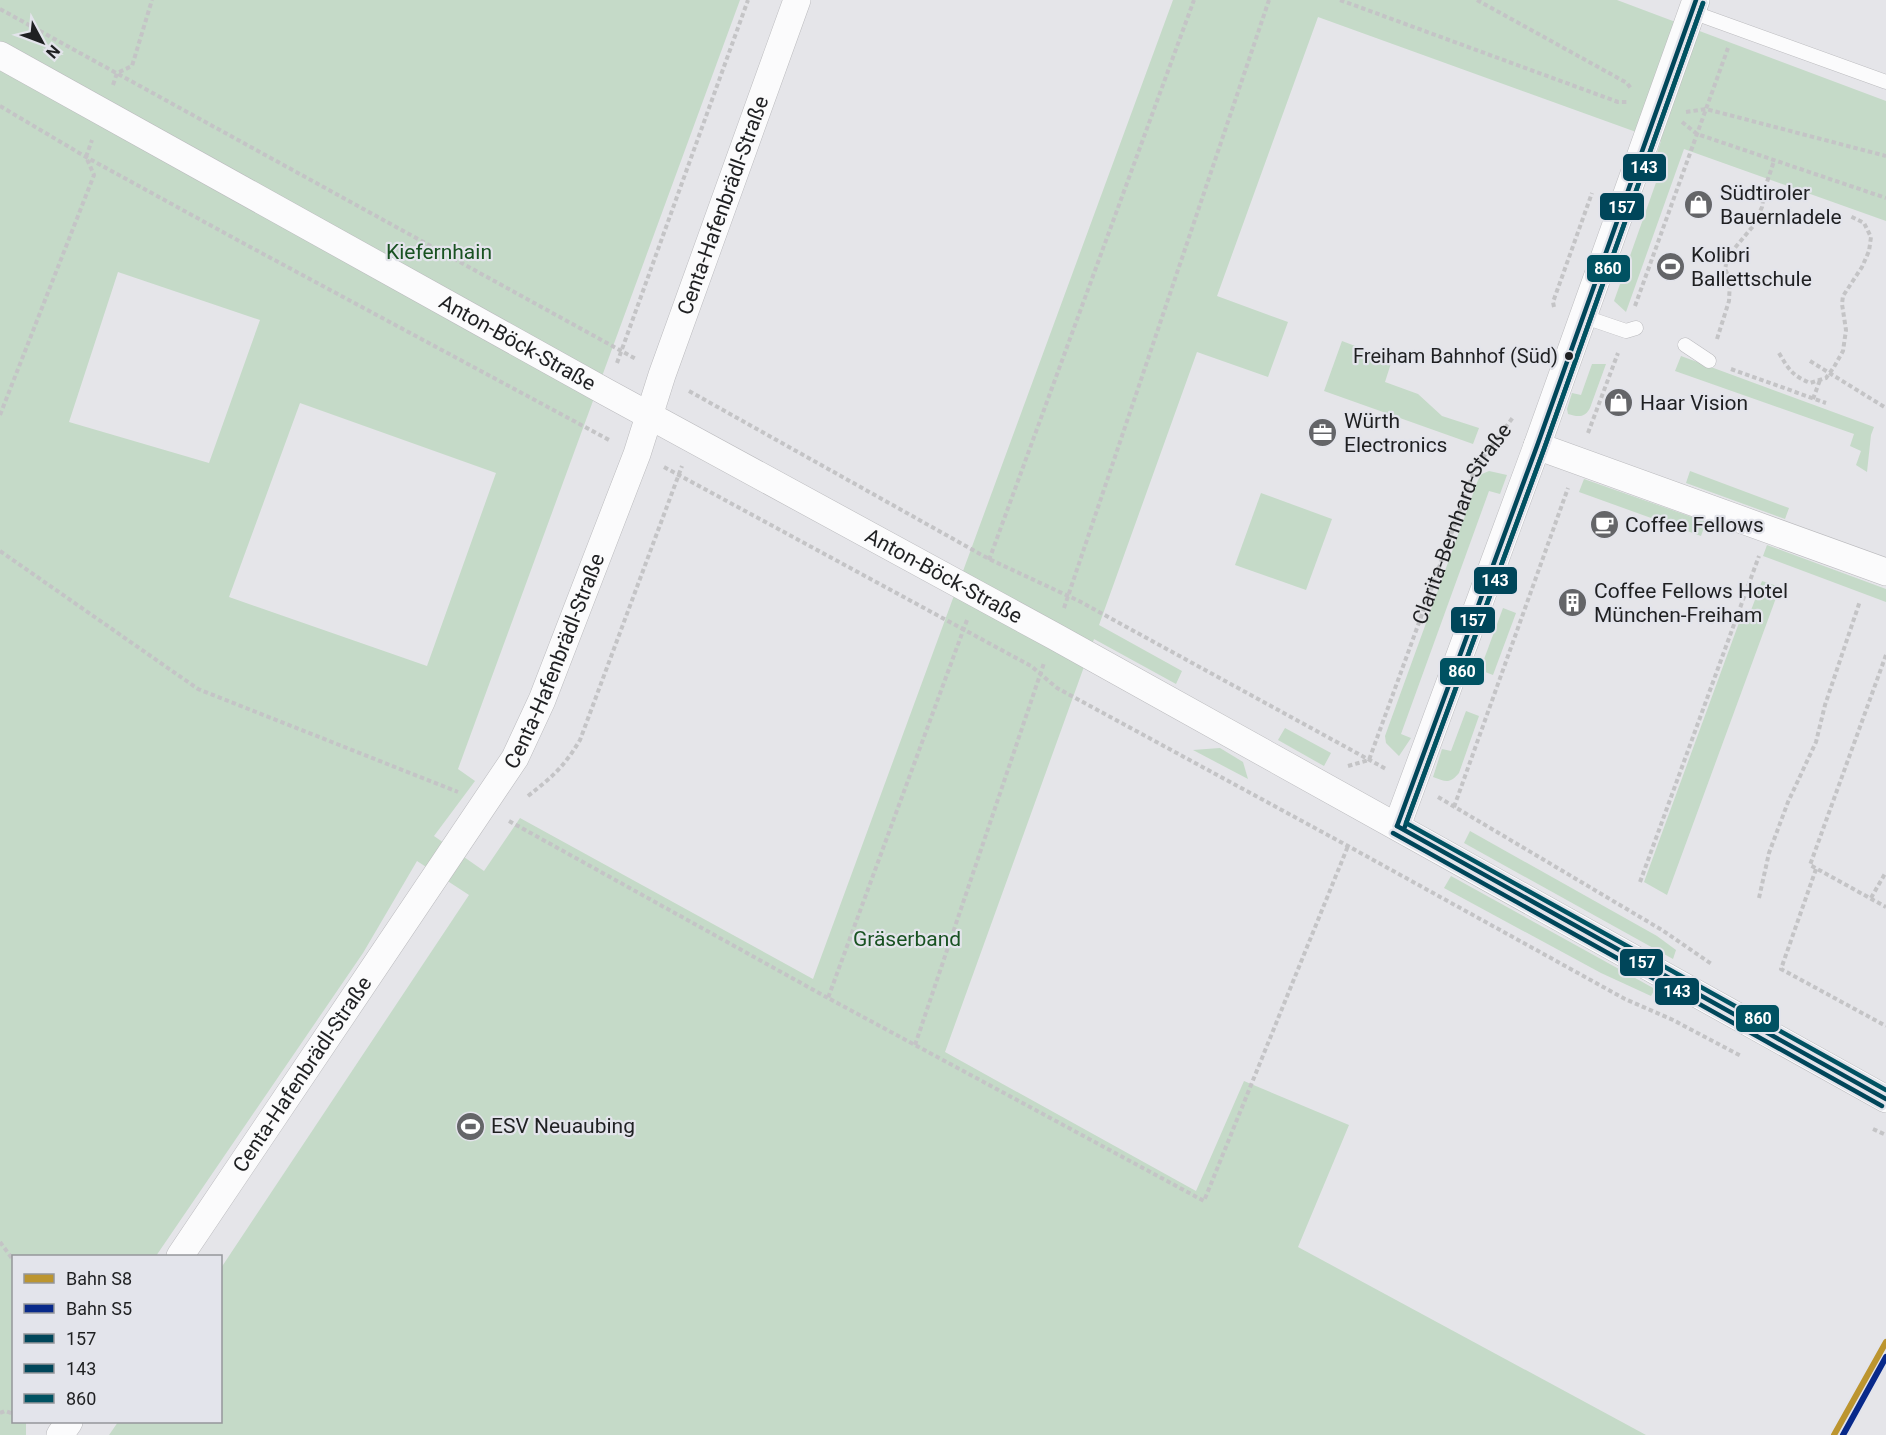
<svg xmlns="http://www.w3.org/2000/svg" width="1886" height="1435" font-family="Roboto,sans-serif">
	<rect width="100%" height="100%" fill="#e5e5e9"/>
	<g fill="#c5dac8" fill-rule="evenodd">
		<path d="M0 0H740L458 769 475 781 434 836 484 871 520 818 813 979 1173 0H1617L1886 101V221L1684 149 1626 312 1614 301 1664 160 1656 156 1661 141 1318 17 1217 296 1288 322 1268 377 1197 352 1099 625 1182 671 1176 684 1094 639 945 1052 1196 1191 1244 1081 1349 1125 1298 1247 1646 1435H109L118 1422H220L221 1268 469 895 417 861 363 953 156 1256H14V1422H42L26 1423V1435H0ZM118 272 260 320 209 463 69 422ZM300 403 496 473 427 666 229 597Z"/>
		<path d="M1342 341 1392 360 1385 382 1418 394 1442 416 1479 428 1473 444 1324 391Z"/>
		<path d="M1681 356 1874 427 1871 435 1867 472 1856 465 1861 451 1850 446 1854 434 1675 371Z"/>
		<path d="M1592 364H1606L1590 408C1585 418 1578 417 1568 414L1567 409 1572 393 1581 395Z"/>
		<path d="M1489 471 1507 475 1500 494 1489 491 1401 734 1411 738 1399 756 1386 743 1385 736 1478 480 1482 474Z"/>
		<path d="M1690 471 1789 508 1785 519 1686 483Z"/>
		<path d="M1584 479 1706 522 1701 536 1579 492Z"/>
		<path d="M1261 493 1332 519 1306 590 1235 565Z"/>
		<path d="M1767 545 1886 589V602L1763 556Z"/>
		<path d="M1762 581 1780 587 1667 895 1644 882 1740 620 1747 621Z"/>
		<path d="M1503 608 1516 613 1493 675 1480 670Z"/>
		<path d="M1466 711 1479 716 1459 773C1449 785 1445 781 1433 777L1442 749 1451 751Z"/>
		<path d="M1285 728 1331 753 1324 766 1278 740Z"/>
		<path d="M1220 748 1243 762 1248 779 1193 750Z"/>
		<path d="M1470 831 1657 936 1676 950 1673 959 1464 843Z"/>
		<path d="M1451 876 1655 989 1651 996 1601 973 1444 888Z"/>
	</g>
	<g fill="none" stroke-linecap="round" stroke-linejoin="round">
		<defs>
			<g id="service">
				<path d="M1692 12 1886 82"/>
				<path d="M1582 316 1626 331 1636 328"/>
				<path d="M1685 345 1709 361"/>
			</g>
			<g id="minor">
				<path id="s2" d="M0 55 606 392 1054 636 1886 1099"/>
				<path d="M1537 446 1886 572"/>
				<path d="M1397 826 1537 446 1696 0"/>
				<path id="s3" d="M180 1256 515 758 542 700 637 454 662 375 797 0"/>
				<path d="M60 1435 69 1422"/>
			</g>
		</defs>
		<use href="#service" stroke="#bbbbbe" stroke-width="15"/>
		<use href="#minor" stroke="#bbbbbe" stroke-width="28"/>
		<g stroke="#c4c4c6" stroke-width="4" stroke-dasharray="4.5 3" stroke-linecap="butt">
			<path d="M1340 0 1618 102H1629"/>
			<path d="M1477 0 1627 83 1632 90"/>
			<path d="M0 9 636 359"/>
			<path d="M113 85 117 73 132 66 152 0"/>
			<path d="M0 106 86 157 241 242 611 441"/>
			<path d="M1686 112 1706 109 1886 156"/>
			<path d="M1682 122 1697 134 1886 198"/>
			<path d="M1635 306 1728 48"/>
			<path d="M1554 307 1553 302 1592 193"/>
			<path d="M1717 339 1729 301 1730 280 1725 269 1728 256 1754 225 1762 207 1766 185 1774 161"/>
			<path d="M1779 353C1789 370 1792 375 1810 383L1826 378 1834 367 1843 351 1846 330 1842 304 1843 296 1862 267 1869 251 1871 237 1864 223 1850 216"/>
			<path d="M1810 361 1886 408"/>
			<path d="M617 363 748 0"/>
			<path d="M1731 369 1826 403"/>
			<path d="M689 391 989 559 1079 601 1386 769"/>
			<path d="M1813 399 1820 380"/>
			<path d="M0 415 94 175 86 157 92 140"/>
			<path d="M1588 433 1618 353"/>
			<path d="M664 467 1031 666 1057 688 1348 846 1625 999 1673 1020 1741 1056"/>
			<path d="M0 551 198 689 458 792"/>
			<path d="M989 560 1194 0"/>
			<path d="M1064 608 1269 0"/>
			<path d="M967 620 828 998 1204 1201 1348 846"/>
			<path d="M1886 655 1810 865 1886 907"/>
			<path id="s1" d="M1348 766 1369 760 1473 474 1476 467 1514 416"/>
			<path d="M528 796C552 777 564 767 580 740L682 466"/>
			<path d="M1438 797 1662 930 1713 965"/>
			<path d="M1454 807 1568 488"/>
			<path d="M509 821 828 998"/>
			<path d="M1816 869 1781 969 1886 1026"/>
			<path d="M1640 882 1759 556"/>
			<path d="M1759 898 1769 853 1788 802 1816 742 1825 705 1860 601"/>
			<path d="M1871 898 1886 872"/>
			<path d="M915 1045 1044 663"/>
			<path d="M1873 1129 1886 1135"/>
			<path d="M0 1242 14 1261"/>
			<path d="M0 1413 5 1411 14 1414"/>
		</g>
		<use href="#service" stroke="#fbfbfc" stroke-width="14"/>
		<use href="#minor" stroke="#fbfbfc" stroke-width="27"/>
		<defs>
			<g id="bus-1">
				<path d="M1397 826 1537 446 1696 0"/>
				<path d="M1397 826 1886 1099"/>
			</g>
			<g id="bus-2">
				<path d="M1404 829 1544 449 1703 3"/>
				<path d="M1393 833 1882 1106"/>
			</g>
			<path id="bus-3" d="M1703 3 1544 449 1406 823 1886 1090"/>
		</defs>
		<use href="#bus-1" stroke="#e3e4eb" stroke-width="9"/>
		<use href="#bus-2" stroke="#e3e4eb" stroke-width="9"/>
		<use href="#bus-3" stroke="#e3e4eb" stroke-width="9"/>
		<use href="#bus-1" stroke="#00465a" stroke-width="4.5"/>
		<use href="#bus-2" stroke="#00465a" stroke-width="4.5"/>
		<use href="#bus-3" stroke="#005262" stroke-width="4.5"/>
		<defs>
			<path id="rail-1" d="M1834 1435 1886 1342"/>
			<path id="rail-2" d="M1843 1435 1886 1357"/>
		</defs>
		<use href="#rail-1" stroke="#e3e4eb" stroke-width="10"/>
		<use href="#rail-2" stroke="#e3e4eb" stroke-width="10"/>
		<use href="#rail-1" stroke="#bc952f" stroke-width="6"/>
		<use href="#rail-2" stroke="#08298a" stroke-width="6"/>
	</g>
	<defs>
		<symbol id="shop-disc" viewBox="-11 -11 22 22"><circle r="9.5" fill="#646568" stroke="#e3e4eb"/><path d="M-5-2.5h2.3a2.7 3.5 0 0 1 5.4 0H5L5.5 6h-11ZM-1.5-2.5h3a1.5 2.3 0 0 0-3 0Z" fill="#fff"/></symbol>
		<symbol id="stadium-disc" viewBox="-11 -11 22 22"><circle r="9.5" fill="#646568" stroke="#e3e4eb"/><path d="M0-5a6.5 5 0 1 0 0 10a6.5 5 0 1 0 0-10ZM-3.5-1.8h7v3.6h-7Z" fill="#fff"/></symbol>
		<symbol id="office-disc" viewBox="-11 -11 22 22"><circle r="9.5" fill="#646568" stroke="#e3e4eb"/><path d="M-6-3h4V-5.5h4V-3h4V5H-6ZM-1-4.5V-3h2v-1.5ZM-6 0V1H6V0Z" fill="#fff"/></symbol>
		<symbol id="cafe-disc" viewBox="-11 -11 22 22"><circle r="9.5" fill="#646568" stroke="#e3e4eb"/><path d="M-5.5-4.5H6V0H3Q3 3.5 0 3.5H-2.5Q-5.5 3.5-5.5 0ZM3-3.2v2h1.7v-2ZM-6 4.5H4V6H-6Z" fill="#fff"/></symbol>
		<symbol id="building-disc" viewBox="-11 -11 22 22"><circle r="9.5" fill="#646568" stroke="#e3e4eb"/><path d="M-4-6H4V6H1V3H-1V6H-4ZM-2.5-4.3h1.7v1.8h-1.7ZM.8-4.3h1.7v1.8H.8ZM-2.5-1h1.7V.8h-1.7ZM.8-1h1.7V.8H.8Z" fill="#fff"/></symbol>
	</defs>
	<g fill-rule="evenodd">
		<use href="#shop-disc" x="1682" y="188" width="33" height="33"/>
		<use href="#stadium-disc" x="1654" y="250" width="33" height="33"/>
		<use href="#shop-disc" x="1602" y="386" width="33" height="33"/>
		<use href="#office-disc" x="1306" y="416" width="33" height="33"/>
		<use href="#cafe-disc" x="1588" y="508" width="33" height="33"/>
		<use href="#building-disc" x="1556" y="586" width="33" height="33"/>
		<use href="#stadium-disc" x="454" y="1110" width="33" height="33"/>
	</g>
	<circle fill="#1f2022" stroke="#e3e4eb" stroke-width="2" cx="1569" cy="356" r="5"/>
	<g text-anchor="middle" stroke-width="4.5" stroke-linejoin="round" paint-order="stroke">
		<g font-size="20" fill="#1f2022" stroke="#e3e4eb" text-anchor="end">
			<text x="1558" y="363">Freiham Bahnhof (Süd)</text>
		</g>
		<g font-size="21" fill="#1f2022" stroke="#e3e4eb" text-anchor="start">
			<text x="1720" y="200">Südtiroler<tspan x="1720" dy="24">Bauernladele</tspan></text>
			<text x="1691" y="262">Kolibri<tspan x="1691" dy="24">Ballettschule</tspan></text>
			<text x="1640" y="410">Haar Vision</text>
			<text x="1344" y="428">Würth<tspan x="1344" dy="24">Electronics</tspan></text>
			<text x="1625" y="532">Coffee Fellows</text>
			<text x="1594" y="598">Coffee Fellows Hotel<tspan x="1594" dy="24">München-Freiham</tspan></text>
			<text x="491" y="1133">ESV Neuaubing</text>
		</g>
		<g font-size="21" fill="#1f2022" stroke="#e3e4eb">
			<text dy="7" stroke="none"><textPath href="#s3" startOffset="1191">Centa-Hafenbrädl-Straße</textPath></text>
			<text dy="7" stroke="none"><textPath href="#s2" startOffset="592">Anton-Böck-Straße</textPath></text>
			<text dy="7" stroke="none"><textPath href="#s1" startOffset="276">Clarita-Bernhard-Straße</textPath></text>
			<text dy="7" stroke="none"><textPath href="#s2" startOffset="1078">Anton-Böck-Straße</textPath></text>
			<text dy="7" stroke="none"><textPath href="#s3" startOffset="705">Centa-Hafenbrädl-Straße</textPath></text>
			<text dy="7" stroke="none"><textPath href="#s3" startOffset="219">Centa-Hafenbrädl-Straße</textPath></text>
		</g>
		<g font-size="21" fill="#195222" stroke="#e3e4eb">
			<text x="439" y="259">Kiefernhain</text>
			<text x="907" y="946">Gräserband</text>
		</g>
	</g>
	<g stroke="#e3e4eb" stroke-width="2">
		<rect x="1622" y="153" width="45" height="29" rx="6" fill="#00465a"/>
		<rect x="1599" y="192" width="46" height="29" rx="6" fill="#00465a"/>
		<rect x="1586" y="254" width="45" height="29" rx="6" fill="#005262"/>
		<rect x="1473" y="566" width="45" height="29" rx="6" fill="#00465a"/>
		<rect x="1450" y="606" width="46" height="28" rx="6" fill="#00465a"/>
		<rect x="1439" y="657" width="46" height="29" rx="6" fill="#005262"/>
		<rect x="1619" y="948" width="45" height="29" rx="6" fill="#00465a"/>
		<rect x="1654" y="977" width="46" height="29" rx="6" fill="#00465a"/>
		<rect x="1735" y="1004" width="45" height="29" rx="6" fill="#005262"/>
	</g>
	<g font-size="16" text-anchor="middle" font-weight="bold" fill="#fff">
		<text x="1644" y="173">143</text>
		<text x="1622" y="213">157</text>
		<text x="1608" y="274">860</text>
		<text x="1495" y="586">143</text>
		<text x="1473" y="626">157</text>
		<text x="1462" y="677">860</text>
		<text x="1642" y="968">157</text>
		<text x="1677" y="997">143</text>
		<text x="1758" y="1024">860</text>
	</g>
	<rect x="12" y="1255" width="210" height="168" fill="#e3e4eb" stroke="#95969b" stroke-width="1.5"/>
	<rect x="24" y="1274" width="30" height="9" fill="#bc952f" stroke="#95969b" stroke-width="1.5"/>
	<text x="66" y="1285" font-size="18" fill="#1f2022">Bahn S8</text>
	<rect x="24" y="1304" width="30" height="9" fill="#08298a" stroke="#95969b" stroke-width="1.5"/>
	<text x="66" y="1315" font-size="18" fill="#1f2022">Bahn S5</text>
	<rect x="24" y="1334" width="30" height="9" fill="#00465a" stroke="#95969b" stroke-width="1.5"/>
	<text x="66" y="1345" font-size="18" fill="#1f2022">157</text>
	<rect x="24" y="1364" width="30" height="9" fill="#00465a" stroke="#95969b" stroke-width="1.5"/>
	<text x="66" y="1375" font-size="18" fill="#1f2022">143</text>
	<rect x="24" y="1394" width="30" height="9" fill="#005262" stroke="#95969b" stroke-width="1.5"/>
	<text x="66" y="1405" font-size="18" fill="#1f2022">860</text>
	<g transform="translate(42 42) rotate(131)" stroke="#e3e4eb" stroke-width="4.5" paint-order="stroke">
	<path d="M0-4.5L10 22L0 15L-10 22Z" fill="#1f2022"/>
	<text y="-9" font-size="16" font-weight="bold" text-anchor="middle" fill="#1f2022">N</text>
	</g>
</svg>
